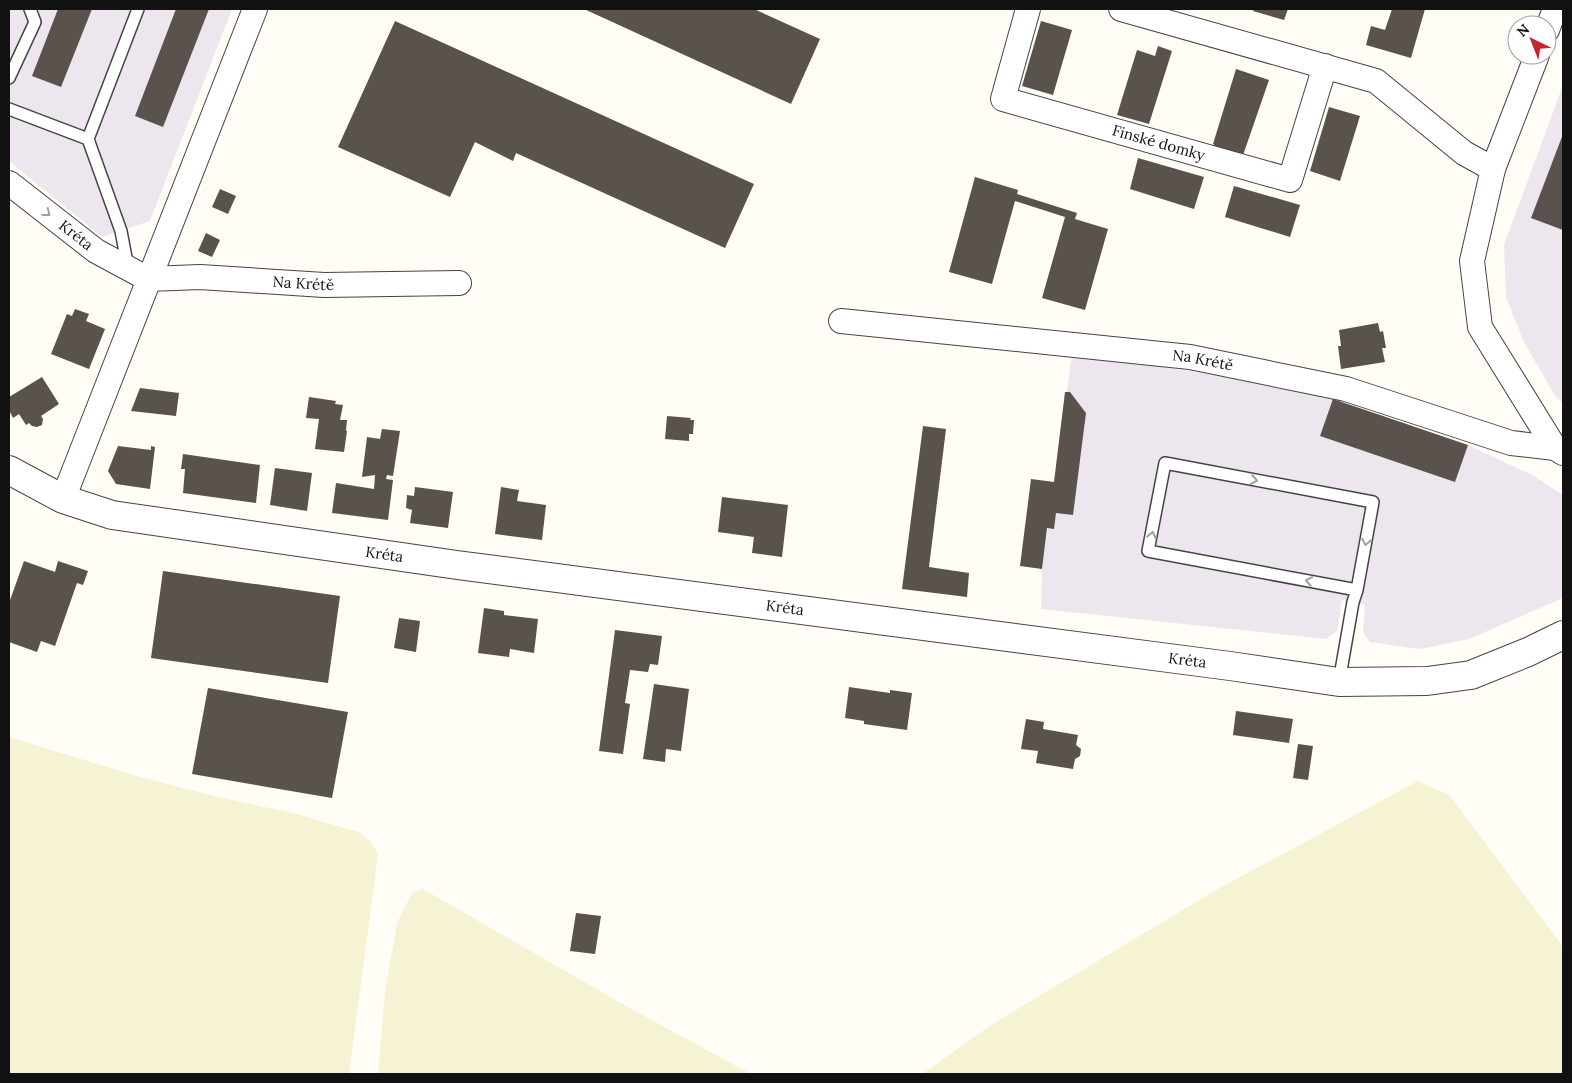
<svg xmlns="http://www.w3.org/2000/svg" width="1572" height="1083" font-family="Lora,serif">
	<rect width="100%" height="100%" fill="#fffdf5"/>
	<g fill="#eee6ef">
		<path d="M9 9H232L150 221 102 237 9 161Z"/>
		<path d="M1563 85V403L1555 396 1523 340 1506 297 1504 245Z"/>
		<path d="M1072 354 1284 385 1333 399 1468 445 1532 475 1563 495V598L1469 639 1420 649 1370 642 1363 632 1365 605 1342 600 1337 631 1326 639 1041 609 1042 569Z"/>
	</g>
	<g fill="#f6f3d4">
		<path d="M9 737 140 777 214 796 297 814 361 833 371 842 378 854 349 1074H9Z"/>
		<path d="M1418 781 1449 795 1563 947V1074H922L994 1023 1218 889Z"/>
		<path d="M423 889 626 1006 751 1074H378L385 992 397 923 412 893Z"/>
	</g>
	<g fill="#5a524d">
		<path d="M58 9H92L61 87 32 76Z"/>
		<path d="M176 9H209L163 127 135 116Z"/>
		<path d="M584 9H754L820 39 791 104Z"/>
		<path d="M1254 9H1288L1284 20 1253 11Z"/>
		<path d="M1392 9H1425L1411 58 1366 45 1371 26 1385 30Z"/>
		<path d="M395 21 754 184 725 248 516 153 513 161 475 142 450 197 338 147Z"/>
		<path d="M1041 21 1072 30 1053 95 1022 86Z"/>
		<path d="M1158 46 1172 51 1149 124 1117 115 1137 50 1155 56Z"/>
		<path d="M1236 69 1269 80 1241 161 1212 153 1214 144H1213Z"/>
		<path d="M1329 107 1360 116 1340 181 1310 171Z"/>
		<path d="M1563 134V230L1531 218Z"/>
		<path d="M1138 158 1204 177 1194 209 1130 189Z"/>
		<path d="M975 177 1018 190 1017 194 1077 213 1075 219 1108 229 1085 310 1042 298 1065 217 1015 201 992 284 949 272Z"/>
		<path d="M1234 186 1300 205 1290 237 1225 217Z"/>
		<path d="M220 189 236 196 228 214 212 207Z"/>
		<path d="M206 233 220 240 212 257 198 251Z"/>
		<path d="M75 309 89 314 86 321 105 329 89 369 51 354 67 314 72 316Z"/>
		<path d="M1378 323 1380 332 1383 331 1386 348H1382L1385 362 1341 369 1338 346H1341L1339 330Z"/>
		<path d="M42 377 59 404 41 416 43 419 42 425 37 427 32 426 29 423 26 425 19 414 13 418 9 410V397Z"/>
		<path d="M140 388 179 393 176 416 131 411Z"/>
		<path d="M1065 392H1070L1086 413 1073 515 1056 513 1054 529 1047 528 1042 569 1020 566 1031 479 1054 482Z"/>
		<path d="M309 397 336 401 335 404 343 405 340 420H347L346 431H347L344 452 315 449 319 419 306 418Z"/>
		<path d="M1333 399 1468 445 1455 482 1320 436Z"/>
		<path d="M667 416 691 418 690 420H694L693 434H689V441L665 439Z"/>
		<path d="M923 426 946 429 929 567 969 573 967 597 902 589Z"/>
		<path d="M382 429 400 431 393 476 387 475 386 479 393 480 388 520 332 513 336 483 374 489 375 475 362 477 367 437 380 439Z"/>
		<path d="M118 446 151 450V446L155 447 150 489 116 484 108 471Z"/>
		<path d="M183 454 260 465 256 503 183 493 185 469H181Z"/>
		<path d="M275 468 312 473 307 511 270 505Z"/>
		<path d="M415 487 453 492 448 528 410 523 412 510 406 508 407 495 414 496Z"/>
		<path d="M501 487 519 490 517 501 546 505 542 540 495 534Z"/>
		<path d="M722 497 788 505 782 557 752 553 754 537 718 532Z"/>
		<path d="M24 561 55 572 58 561 88 571 83 585 77 583 55 646 41 641 37 652 9 642V603Z"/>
		<path d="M163 571 340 596 328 683 151 658Z"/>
		<path d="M484 608 504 611V615L538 619 534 653 510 649 509 657 478 653Z"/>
		<path d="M399 618 420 621 416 652 394 648Z"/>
		<path d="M615 630 662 636 658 665 650 664 648 672 630 670 625 703 630 704 623 754 599 751Z"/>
		<path d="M654 684 689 689 681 751 666 749 665 762 643 759Z"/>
		<path d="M849 687 890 693V690L912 693 907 730 864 724V721L845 718Z"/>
		<path d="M208 688 348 712 332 798 192 774Z"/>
		<path d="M1236 711 1293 719 1289 743 1233 735Z"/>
		<path d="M1026 719 1044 722 1043 729 1078 735 1076 745 1081 749 1080 756 1075 759 1073 769 1036 763 1038 751 1021 749Z"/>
		<path d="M1298 744 1313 746 1308 780 1293 778Z"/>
		<path d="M576 913 601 916 595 954 570 951Z"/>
	</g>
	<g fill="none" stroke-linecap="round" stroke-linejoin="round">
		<defs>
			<g id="service">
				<path d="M9 78 35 22 30 9"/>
				<path d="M9 109 88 139"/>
				<path d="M128 268 121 231 88 139 138 9"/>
				<path d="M1339 682 1353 602 1357 590 1373 502 1165 463 1148 551 1357 590"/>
			</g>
			<g id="minor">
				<path id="s1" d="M1028 9 1003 99 1290 180 1325 66"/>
				<path d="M1121 9 1376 81 1464 153 1493 169"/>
				<path d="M1547 30 1555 9"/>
				<path d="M1537 55 1493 169 1472 261 1480 327 1555 448 1563 453"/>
				<path id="s2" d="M9 183 96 251 148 279 200 277 324 285 459 283"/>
				<path id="s3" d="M841 321 1190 357 1346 389 1511 443 1555 448"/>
				<path d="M63 499 255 9"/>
			</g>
			<g id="tertiary">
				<path id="s4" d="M9 470 63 499 112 515 457 565 1230 666 1339 682 1427 681 1471 675 1528 652 1563 635"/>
			</g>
		</defs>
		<use href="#service" stroke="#444" stroke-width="14"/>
		<use href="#minor" stroke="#444" stroke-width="26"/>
		<use href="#tertiary" stroke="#444" stroke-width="30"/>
		<use href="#service" stroke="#fff" stroke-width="11"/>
		<use href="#minor" stroke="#fff" stroke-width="24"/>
		<use href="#tertiary" stroke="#fff" stroke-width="28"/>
	</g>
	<defs><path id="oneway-chevron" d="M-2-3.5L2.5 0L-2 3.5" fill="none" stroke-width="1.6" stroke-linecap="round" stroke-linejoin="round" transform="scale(1.25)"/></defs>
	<g stroke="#a0a0a0">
		<use href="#oneway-chevron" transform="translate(47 213) rotate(38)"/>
		<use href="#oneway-chevron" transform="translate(1254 480) rotate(10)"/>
		<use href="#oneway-chevron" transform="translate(1152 535) rotate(-79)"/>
		<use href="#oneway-chevron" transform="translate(1366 542) rotate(101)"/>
		<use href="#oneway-chevron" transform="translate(1309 581) rotate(-170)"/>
	</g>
	<g text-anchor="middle" stroke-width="5" stroke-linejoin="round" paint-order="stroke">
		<g font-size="15" fill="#111" stroke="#fff">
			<text dy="5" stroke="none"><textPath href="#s1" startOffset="255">Finské domky</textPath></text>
			<text dy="5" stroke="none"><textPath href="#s2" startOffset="85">Kréta</textPath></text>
			<text dy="5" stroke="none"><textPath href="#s2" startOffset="325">Na Krétě</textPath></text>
			<text dy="5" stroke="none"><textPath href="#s3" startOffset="364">Na Krétě</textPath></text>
			<text dy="5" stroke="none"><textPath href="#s4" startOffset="388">Kréta</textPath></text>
			<text dy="5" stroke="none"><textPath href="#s4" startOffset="792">Kréta</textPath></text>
			<text dy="5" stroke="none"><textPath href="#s4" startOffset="1198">Kréta</textPath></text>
		</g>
	</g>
	<rect width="1572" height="1083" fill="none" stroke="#111111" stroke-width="20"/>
	<g transform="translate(1532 40) rotate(317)"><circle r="24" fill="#ffffff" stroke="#a0a0a0"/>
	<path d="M0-4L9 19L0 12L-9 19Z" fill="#c4262e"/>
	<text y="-8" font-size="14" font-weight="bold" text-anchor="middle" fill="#111111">N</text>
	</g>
</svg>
